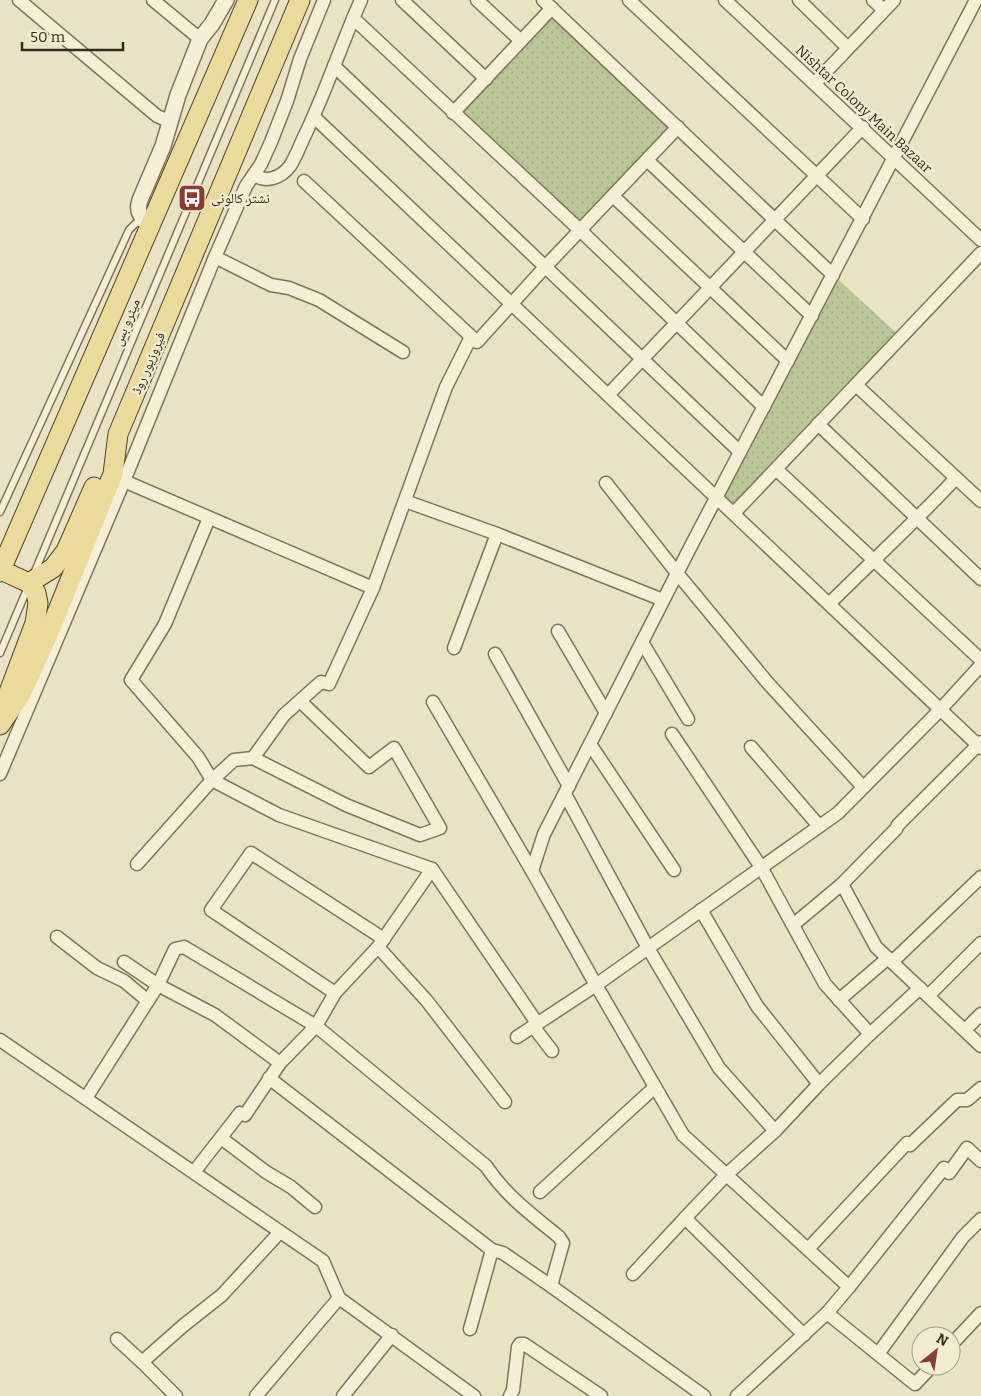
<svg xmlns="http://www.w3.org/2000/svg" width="981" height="1396" font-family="Bitter,'Noto Naskh Arabic',serif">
	<defs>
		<pattern id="park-dots" width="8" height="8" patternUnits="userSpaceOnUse" patternTransform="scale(1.25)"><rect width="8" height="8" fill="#bbc698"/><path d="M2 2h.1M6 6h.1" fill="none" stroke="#a1aa83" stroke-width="1.8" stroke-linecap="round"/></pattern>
	</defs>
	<rect width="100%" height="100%" fill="#e9e2c3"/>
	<g fill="url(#park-dots)">
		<path d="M552 8 678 127 581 231 453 113Z"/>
		<path d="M833 275 901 337 734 513 717 497Z"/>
	</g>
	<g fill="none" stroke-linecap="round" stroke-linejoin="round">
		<defs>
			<g id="service">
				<path d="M0 512 129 230 136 223H145"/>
				<path d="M33 576 275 0"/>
				<path d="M0 653 28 587"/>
			</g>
			<g id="minor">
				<path d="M19 0 157 116 171 122"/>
				<path d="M153 0 200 39"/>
				<path d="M402 0 486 79"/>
				<path d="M477 0 521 41"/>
				<path d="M543 0 833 275"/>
				<path d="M629 0 863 219"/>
				<path d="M725 0 981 240"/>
				<path d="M799 0 848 48"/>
				<path d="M873 0 884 10"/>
				<path d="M353 18 581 231 764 407"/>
				<path d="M334 66 740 452"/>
				<path d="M815 83 894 0"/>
				<path d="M453 113 552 8"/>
				<path d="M314 117 981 748"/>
				<path d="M647 160 812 316"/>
				<path d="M254 175C266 183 281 178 290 166 296 157 300 145 305 135 326 91 341 45 361 0"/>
				<path d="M304 181 477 342 545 267 678 127"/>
				<path d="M613 196 788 361"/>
				<path d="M215 257 271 285 289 288 319 300 403 352"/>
				<path d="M856 385 981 501"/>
				<path d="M608 395 863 127"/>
				<path d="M818 424 981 579"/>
				<path d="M776 469 981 660"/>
				<path d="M124 481 373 588"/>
				<path d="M606 483 677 573 767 682 863 787"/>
				<path d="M405 501 497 534 663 600"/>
				<path d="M734 513 981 253"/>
				<path d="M209 518 165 624 131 680 198 757 212 780 279 815 432 869 537 1023"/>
				<path d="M829 604C871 562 915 522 956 478"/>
				<path d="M558 631 606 713"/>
				<path d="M642 642 688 719"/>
				<path d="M454 648 497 534"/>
				<path d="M495 654 569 786"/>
				<path d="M433 702 532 871 596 985 517 1037"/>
				<path d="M672 734 761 867 825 984 870 1034 819 1084"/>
				<path d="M590 744 674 870"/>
				<path d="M751 747 819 826"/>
				<path d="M253 758 346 805 420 835 440 828 394 748 369 767 300 701"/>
				<path d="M0 774 124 481 215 257 246 186 261 164 271 142 287 101 300 59 324 0"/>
				<path d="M565 794 648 948 719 1068 775 1131 727 1174 685 1218 804 1335"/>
				<path d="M137 864 212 780 234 760 253 758 284 715 321 682 329 684 373 588 446 387 471 337"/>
				<path d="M532 871 544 834 692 544 976 0"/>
				<path d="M842 884 896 829 898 825 981 742"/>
				<path d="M701 910 757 1006 819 1084 775 1131"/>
				<path d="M793 925 842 884 876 947 981 1046"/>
				<path d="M57 937 97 968 124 981 148 1001"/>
				<path d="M378 947 427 1001 505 1102"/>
				<path d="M124 962 158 985 215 1015 280 1063"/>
				<path d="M892 962 981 877"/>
				<path d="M335 993 211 910 251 853 384 939"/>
				<path d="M928 996 981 943"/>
				<path d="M839 1000 888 958"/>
				<path d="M533 1026 552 1051"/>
				<path d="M965 1030 981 1014"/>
				<path d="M870 1034 920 988"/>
				<path d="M0 1040 323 1261 339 1298 474 1396"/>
				<path d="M269 1078 492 1250 470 1329"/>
				<path d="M86 1098 158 985 175 949 184 947 316 1026 486 1166C506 1196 531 1214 559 1237L563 1243 551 1286"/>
				<path d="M221 1138 266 1172 291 1187 315 1207"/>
				<path d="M194 1172 240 1113 245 1115 280 1063 316 1026 335 993 378 947 432 869"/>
				<path d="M540 1192 655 1087"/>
				<path d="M808 1249 907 1143 910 1145 957 1100H967L981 1088"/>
				<path d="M492 1250 503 1253 551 1286 704 1396"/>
				<path d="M633 1274 685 1218"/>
				<path d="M849 1287 944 1168 949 1173 967 1148 981 1161"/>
				<path d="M117 1339 142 1362 176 1396"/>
				<path d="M951 1345 981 1313"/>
				<path d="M878 1354 963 1237 981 1219"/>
				<path d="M142 1362 184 1325 222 1295 280 1232"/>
				<path d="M932 1366 915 1384 827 1313 849 1287 683 1135 596 985 838 813 940 710 981 665"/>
				<path d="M256 1396 339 1298"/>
				<path d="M343 1396 392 1335"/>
				<path d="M510 1396 513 1390 518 1347 520 1344H524L601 1396"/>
				<path d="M737 1396 827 1313"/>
			</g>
			<path id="tertiary" d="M150 224C141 217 136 212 140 200L163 146 178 95 200 39 212 24 226 0"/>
			<g id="primary">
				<path d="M1 570 29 583 36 593 38 603 35 623 6 700"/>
				<path d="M0 572 248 0"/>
				<path d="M29 583 53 568 66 551 94 487"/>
				<path d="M0 725 21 694 50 630 113 474 118 434 300 0"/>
			</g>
		</defs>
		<use href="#service" stroke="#82745b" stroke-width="9"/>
		<use href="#minor" stroke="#82745b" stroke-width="15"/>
		<use href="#tertiary" stroke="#82745b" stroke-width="18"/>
		<use href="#primary" stroke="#50422f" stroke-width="21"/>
		<use href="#service" stroke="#f5efd5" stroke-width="6"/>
		<use href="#minor" stroke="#f5efd5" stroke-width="12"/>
		<use href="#tertiary" stroke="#f5efd5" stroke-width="15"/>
		<use href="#primary" stroke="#eadb9d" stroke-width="19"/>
	</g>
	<defs>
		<symbol id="bus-square" viewBox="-11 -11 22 22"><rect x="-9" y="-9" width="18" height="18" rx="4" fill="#8b3b31" stroke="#f2ecd1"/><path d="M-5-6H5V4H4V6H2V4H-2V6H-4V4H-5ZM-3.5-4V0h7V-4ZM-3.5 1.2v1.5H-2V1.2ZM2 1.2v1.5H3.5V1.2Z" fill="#fff"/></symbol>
	</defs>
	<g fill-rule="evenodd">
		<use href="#bus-square" x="176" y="182" width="32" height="32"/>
	</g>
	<g text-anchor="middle" stroke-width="4.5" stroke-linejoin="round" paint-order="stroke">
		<g font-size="14" fill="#332b1e" stroke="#f2ecd1">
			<text transform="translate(864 109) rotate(43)" y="5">Nishtar Colony Main Bazaar</text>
			<text transform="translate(126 322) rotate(-67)" y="5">میٹرو بس</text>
			<text transform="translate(148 363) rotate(-67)" y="5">فیروزپور روڈ</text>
		</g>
		<g font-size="14" fill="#332b1e" stroke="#f2ecd1" text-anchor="start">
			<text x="211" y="203">نشتر کالونی</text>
		</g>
	</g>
	<g transform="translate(936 1351) rotate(30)"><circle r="24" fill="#f2ecd1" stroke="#a69f89"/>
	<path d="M0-4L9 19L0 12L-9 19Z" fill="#8b3b31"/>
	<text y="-8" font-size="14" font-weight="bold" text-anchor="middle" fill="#332b1e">N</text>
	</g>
	<path d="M22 42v8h101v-8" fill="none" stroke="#332b1e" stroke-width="2.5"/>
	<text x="30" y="42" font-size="15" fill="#332b1e" stroke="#f2ecd1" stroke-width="4" paint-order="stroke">50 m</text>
</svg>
